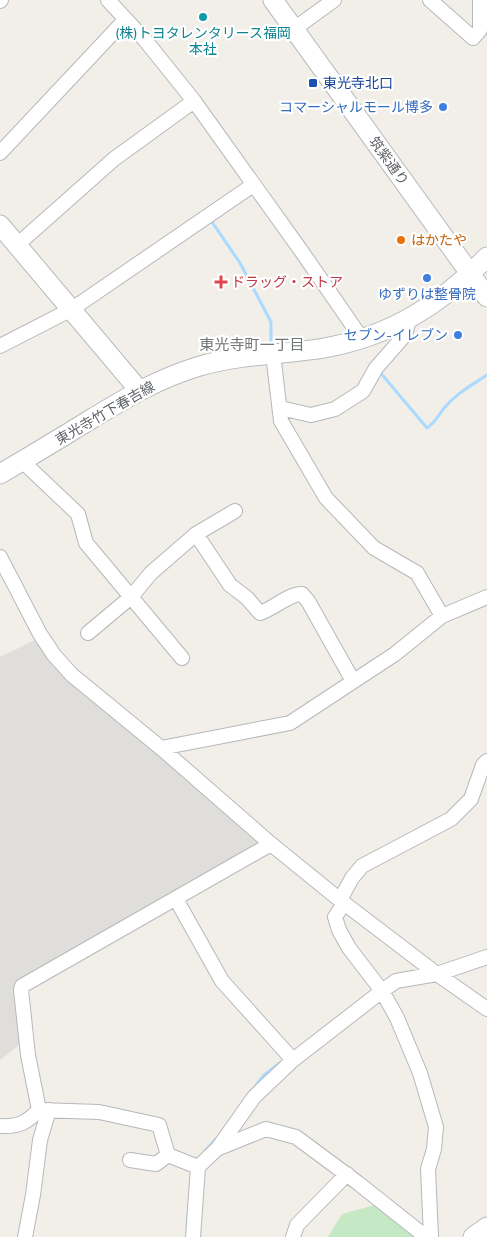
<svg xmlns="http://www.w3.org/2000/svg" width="487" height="1237" font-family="Mulish,'Noto Sans JP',sans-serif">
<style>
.industrial{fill:#e0deda}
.green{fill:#c5e8c5}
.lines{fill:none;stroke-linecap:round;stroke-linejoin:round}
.stream{stroke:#aadaff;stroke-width:3}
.street-casing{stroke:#b5b8bc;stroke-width:16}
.secondary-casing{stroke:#b6babf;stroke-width:21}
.street{stroke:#fff;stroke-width:14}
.secondary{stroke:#fff;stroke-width:19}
.culture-dot{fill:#0f9aa8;stroke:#fff;stroke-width:2}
.transit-dot{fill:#1a4fb4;stroke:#fff;stroke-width:2}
.shop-dot{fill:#3f7fe0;stroke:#fff;stroke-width:2}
.food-dot{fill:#e8710a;stroke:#fff;stroke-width:2}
.health-dot{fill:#e0444e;stroke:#fff;stroke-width:2}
.labels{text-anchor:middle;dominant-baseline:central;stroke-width:4.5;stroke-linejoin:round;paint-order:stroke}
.culture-label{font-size:14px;fill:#0d838f;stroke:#fff}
.transit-label{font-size:14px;fill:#164399;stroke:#fff;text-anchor:start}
.shop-label{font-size:14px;fill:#366cbe;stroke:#fff;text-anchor:end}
.street-label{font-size:14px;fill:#5f6368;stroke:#fff}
.food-label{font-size:14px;fill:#c56008;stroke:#fff;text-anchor:start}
.health-label{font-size:14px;fill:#be3a42;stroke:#fff;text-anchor:start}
.neighbourhood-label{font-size:15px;fill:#70757a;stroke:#fff}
</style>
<rect width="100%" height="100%" fill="#f1efe8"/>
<!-- industrial -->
<path class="industrial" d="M37,639L121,723L263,845L17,982L20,1044L0,1060V657Z"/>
<!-- green -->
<path class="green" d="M375,1205L416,1237H328L342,1214Z"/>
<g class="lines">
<!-- stream -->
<path class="stream" d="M210,219L240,263L271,322V349
M379,371L427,428C435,423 439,414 445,407C457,393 472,385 487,375
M254,1088L264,1075L280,1063
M205,1151L216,1139
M187,1226L189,1205"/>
<defs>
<path id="street" d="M108,0L145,40L194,101L302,252L362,339
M430,0L473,38L480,30V0
M0,1L1,0
M294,29L334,0
M0,153L125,20
M17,245L114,159L194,101
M0,346L72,309L253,185
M273,354L281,421L326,498L374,548L417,573L442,616L487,597
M280,408L311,415L335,409L363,391L376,368L405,335L409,320
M22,461L78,514L86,543L182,658
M196,534L230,585L247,598L260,613C273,609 290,593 302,594L308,601L353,681
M0,557L40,634L54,655L72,675L161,748L271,844L340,900L437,974L487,1009
M88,633L131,597L151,573L196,534L235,511
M161,748L290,723L395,654L442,616
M176,899L222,981L293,1060
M340,900L352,878L362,866L451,819L471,799L483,765L487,761
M344,903L335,917L339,930L349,948L382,991L397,1018L420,1073L436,1127L434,1149L428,1169L431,1237
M39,1110L99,1112L159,1125L168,1155L198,1167
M0,1126C19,1127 26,1123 39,1110L28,1055L21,990L22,986L271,844
M219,1148L266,1129L296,1137L358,1183L426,1237
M130,1160L156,1164L168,1155
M25,1237L33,1195L40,1140L49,1110
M193,1237L198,1167L218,1148L254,1097L293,1060L382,991L396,981L437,974L487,957
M293,1237L297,1225L347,1174"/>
<path id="secondary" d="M273,0L487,297
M0,225L139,390
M0,474C29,457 59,439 88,421C124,399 159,378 200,366C240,354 283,355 324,348C391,336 440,305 487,257
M473,1237L487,1227"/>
</defs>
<!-- street casing -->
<use href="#street" class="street-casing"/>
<!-- secondary casing -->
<use href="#secondary" class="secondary-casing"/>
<!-- street -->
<use href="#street" class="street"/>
<!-- secondary -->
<use href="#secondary" class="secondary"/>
</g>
<!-- markers -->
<circle class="culture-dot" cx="203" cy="17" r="5"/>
<rect class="transit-dot" x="308" y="78" width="10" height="10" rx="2.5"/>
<g class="shop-dot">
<circle cx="443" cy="107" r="5"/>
<circle cx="427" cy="278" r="5"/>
<circle cx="458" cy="335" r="5"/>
</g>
<circle class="food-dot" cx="401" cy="240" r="5"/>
<path class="health-dot" d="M218.5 274.5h5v5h5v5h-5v5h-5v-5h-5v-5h5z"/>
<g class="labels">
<!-- culture labels -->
<g class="culture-label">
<text x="203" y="33">(株)トヨタレンタリース福岡<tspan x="203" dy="16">本社</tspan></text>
</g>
<!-- transit labels -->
<g class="transit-label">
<text x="323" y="83">東光寺北口</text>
</g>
<!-- shop labels -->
<g class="shop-label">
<text x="433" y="107">コマーシャルモール博多</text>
<text x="427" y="294" text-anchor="middle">ゆずりは整骨院</text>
<text x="448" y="335">セブン-イレブン</text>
</g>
<!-- street labels -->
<g class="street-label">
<text transform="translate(389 161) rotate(54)">筑紫通り</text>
<text transform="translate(105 413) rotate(-30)">東光寺竹下春吉線</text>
</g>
<!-- food labels -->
<g class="food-label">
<text x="411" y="240">はかたや</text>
</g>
<!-- health labels -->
<g class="health-label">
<text x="231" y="282">ドラッグ・ストア</text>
</g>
<!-- neighbourhood labels -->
<g class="neighbourhood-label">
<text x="252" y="344">東光寺町一丁目</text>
</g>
</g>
</svg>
